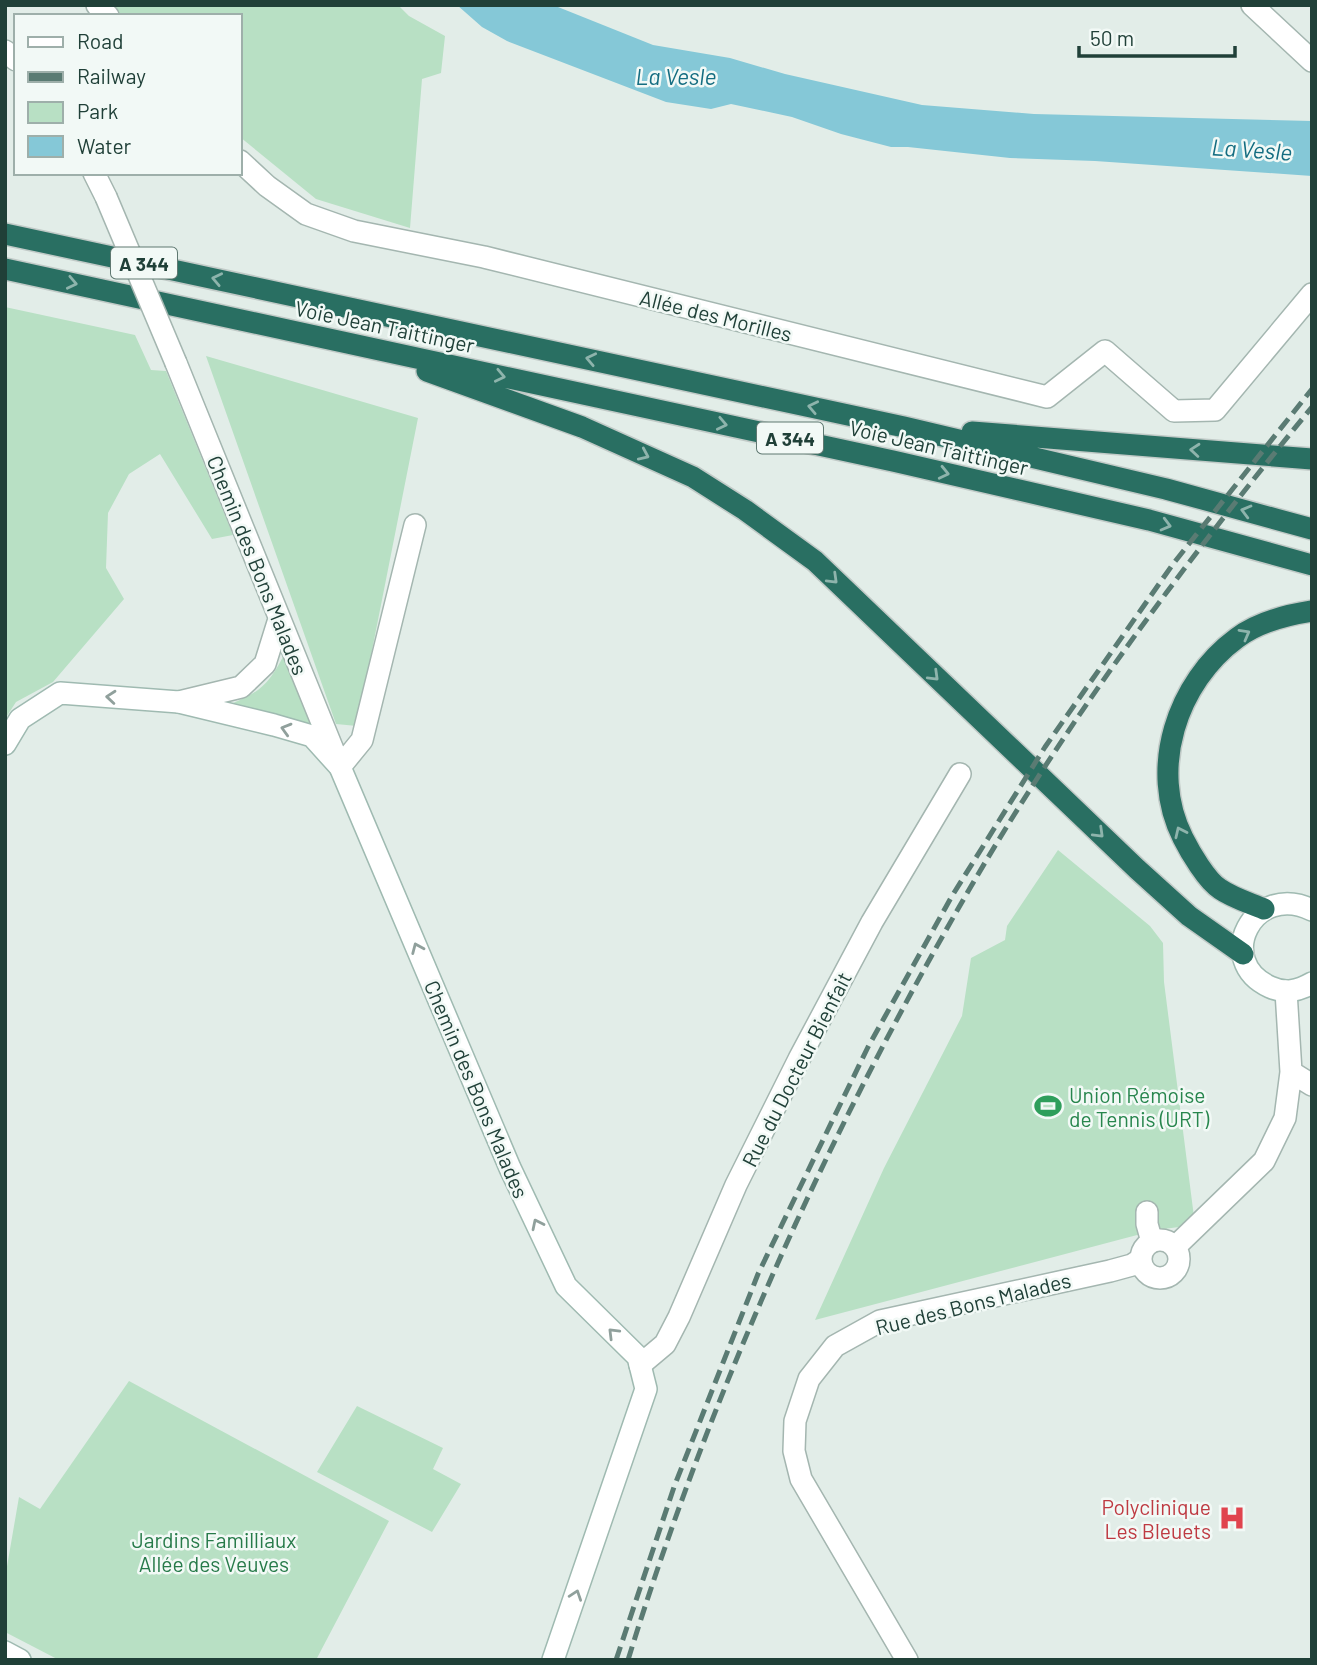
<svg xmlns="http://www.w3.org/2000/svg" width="1317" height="1665" font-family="Barlow,sans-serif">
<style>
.green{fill:#b8e0c4}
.water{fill:#85c8d7}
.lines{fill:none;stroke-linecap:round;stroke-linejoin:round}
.street-casing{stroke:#a4b6b0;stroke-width:24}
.secondary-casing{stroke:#9fbab1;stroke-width:24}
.highway-casing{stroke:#c1cac7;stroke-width:24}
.street{stroke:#fff;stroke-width:21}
.secondary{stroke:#fff;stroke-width:21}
.highway{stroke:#296f62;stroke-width:21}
.rail{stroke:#5a7b73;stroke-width:5;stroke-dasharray:14 7;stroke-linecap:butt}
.street-bridge-casing{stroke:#a4b6b0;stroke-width:24;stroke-linecap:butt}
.street-bridge{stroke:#fff;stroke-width:21}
.oneway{stroke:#8eb4ac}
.oneway2{stroke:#90a09c}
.labels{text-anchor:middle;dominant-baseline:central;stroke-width:5;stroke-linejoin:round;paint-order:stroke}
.shield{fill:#f2f9f6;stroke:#5f7871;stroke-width:2}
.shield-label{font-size:19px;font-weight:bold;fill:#204038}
.street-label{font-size:21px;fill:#204038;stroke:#f2f9f6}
.leisure-label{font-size:21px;fill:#27864d;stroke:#f2f9f6;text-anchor:start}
.health-label{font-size:21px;fill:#be3a42;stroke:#f2f9f6;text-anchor:end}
.park-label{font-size:21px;fill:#267a49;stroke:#f2f9f6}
.water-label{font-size:23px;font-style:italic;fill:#146d81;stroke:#f2f9f6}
</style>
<rect width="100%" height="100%" fill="#e2ede8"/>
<!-- green -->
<path class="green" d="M106,5H398L409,16L445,36L441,73L422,79L410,228L316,199L240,137V16H116Z
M5,307L135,335L151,370L166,371L233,535L212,539L160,454L129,474L108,513L106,568L124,599L53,682L16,702L5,719Z
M206,356L418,418L357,726L336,724Z
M284,655L314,728L226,706C260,692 267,687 284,655Z
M1058,850L1150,926L1163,943L1164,982L1194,1217L1179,1227L1156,1230L815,1320L884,1168L962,1016L971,958L1005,940L1007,926Z
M129,1381L389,1521L316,1660H59L5,1632V1578L19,1497L40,1509Z
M357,1406L443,1448L433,1469L461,1484L432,1532L317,1472Z"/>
<!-- water -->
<path class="water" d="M457,5H553L653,45L730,58L785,74L922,105L1034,114L1312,121V176L1095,161L1010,158L908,147H891L841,134L792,117L731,104L711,109L666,102L507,41L482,27Z"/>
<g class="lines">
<defs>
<path id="street" d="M97,5L108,16
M1252,5L1312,61
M5,51L16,60
M240,161L267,186L306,214L354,231L484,257L1047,397L1105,351L1174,411L1215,410L1312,294
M94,173L106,197
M176,363L340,767L362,740L415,525
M179,702L241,687L265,664L279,619
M1286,991L1291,1072
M1147,1212V1224L1152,1242
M1141 1259a19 19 0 1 1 38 0a19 19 0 1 1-38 0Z
M1175,1247L1264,1161L1285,1118L1291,1072L1312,1085
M640,1365L665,1344L679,1317L736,1185L799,1059L872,922L960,774
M907,1660L801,1479L794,1451L795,1421L809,1379L835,1346L880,1321L1110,1271L1132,1265L1141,1259"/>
<path id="secondary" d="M5,744L20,719L60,693L179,702L274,725L312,736L340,767L510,1168L566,1286L638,1357L646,1389L553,1660
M1312,910C1253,881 1213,961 1270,987C1285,994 1298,991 1312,983
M5,1652L20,1660"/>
<path id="highway" d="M5,234L904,427L1166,489L1312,529
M5,269L893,461L1149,520L1312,565
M427,371L582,427L693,477L745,510L815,561L1137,869L1189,916L1243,954
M972,432L1312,459
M1264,909C1250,903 1233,898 1220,889C1207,881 1190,852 1183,838C1148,769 1177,682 1237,638C1258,622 1286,615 1312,611"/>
</defs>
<!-- street casing -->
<use href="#street" class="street-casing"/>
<!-- secondary casing -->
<use href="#secondary" class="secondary-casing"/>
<!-- highway casing -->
<use href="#highway" class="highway-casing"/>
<!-- street -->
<use href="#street" class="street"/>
<!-- secondary -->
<use href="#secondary" class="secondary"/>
<!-- highway -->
<use href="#highway" class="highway"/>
<!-- rail -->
<path class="rail" d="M616,1660L674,1487L758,1274L868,1047L952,896L1045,747L1173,564L1312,389
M628,1660C710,1395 824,1142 962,902C1062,727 1184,563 1312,407"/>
<defs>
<path id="street-bridge" d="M106,197L176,363"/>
</defs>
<!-- street-bridge casing -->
<use href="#street-bridge" class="street-bridge-casing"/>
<!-- street-bridge -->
<use href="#street-bridge" class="street-bridge"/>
</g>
<!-- one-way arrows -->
<defs><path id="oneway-chevron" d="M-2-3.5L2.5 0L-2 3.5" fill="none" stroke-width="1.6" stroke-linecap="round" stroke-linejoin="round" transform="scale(1.75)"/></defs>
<g class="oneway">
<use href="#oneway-chevron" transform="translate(217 279) rotate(-168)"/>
<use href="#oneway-chevron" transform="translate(72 283) rotate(12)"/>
<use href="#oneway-chevron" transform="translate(591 359) rotate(-168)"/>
<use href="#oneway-chevron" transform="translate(500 376) rotate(12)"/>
<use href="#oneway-chevron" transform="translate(813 407) rotate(-168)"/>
<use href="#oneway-chevron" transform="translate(722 424) rotate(12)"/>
<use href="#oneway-chevron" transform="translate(1195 450) rotate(-175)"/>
<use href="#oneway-chevron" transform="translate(644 455) rotate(24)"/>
<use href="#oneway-chevron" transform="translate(944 473) rotate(13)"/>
<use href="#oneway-chevron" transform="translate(1246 511) rotate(-165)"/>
<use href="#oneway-chevron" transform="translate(1166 525) rotate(15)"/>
<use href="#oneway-chevron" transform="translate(833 579) rotate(44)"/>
<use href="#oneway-chevron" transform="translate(1245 634) rotate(-29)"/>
<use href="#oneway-chevron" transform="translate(934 676) rotate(44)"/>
<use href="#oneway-chevron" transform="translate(1180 832) rotate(-115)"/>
<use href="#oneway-chevron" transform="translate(1099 833) rotate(44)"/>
</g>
<g class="oneway2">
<use href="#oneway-chevron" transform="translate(111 697) rotate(-175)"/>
<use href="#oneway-chevron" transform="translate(286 729) rotate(-164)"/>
<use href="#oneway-chevron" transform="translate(417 948) rotate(-113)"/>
<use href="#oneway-chevron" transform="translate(537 1224) rotate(-116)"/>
<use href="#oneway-chevron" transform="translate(613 1333) rotate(-135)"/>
<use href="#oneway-chevron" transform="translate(576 1595) rotate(-71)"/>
</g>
<!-- icons -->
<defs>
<symbol id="stadium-bare" viewBox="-9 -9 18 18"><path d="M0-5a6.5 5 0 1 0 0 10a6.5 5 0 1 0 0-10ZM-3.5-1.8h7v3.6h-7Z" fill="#2e9e5b" stroke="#f2f9f6" stroke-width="2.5" paint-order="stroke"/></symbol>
<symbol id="hospital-bare" viewBox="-9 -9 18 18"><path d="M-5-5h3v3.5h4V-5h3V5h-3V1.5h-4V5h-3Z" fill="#e0444e" stroke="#f2f9f6" stroke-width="2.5" paint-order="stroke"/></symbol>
</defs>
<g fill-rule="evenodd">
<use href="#stadium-bare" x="1029" y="1087" width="38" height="38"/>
<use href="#hospital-bare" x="1213" y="1499" width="38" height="38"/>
</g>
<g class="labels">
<!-- shield labels -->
<g class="shield">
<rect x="111" y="247.5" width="66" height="31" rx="5"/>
<rect x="757" y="422.5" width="66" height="31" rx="5"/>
</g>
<g class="shield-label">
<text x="144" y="263">A 344</text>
<text x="790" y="438">A 344</text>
</g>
<!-- street labels -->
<g class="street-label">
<text transform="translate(716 315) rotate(14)">Allée des Morilles</text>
<text transform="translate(385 326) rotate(12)">Voie Jean Taittinger</text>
<text transform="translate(939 447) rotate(13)">Voie Jean Taittinger</text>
<text transform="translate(258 565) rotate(68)">Chemin des Bons Malades</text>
<text transform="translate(796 1069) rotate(-63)">Rue du Docteur Bienfait</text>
<text transform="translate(477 1089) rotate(67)">Chemin des Bons Malades</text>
<text transform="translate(973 1303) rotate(-14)">Rue des Bons Malades</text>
</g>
<!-- leisure labels -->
<g class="leisure-label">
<text x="1069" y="1094">Union Rémoise<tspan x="1069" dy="24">de Tennis (URT)</tspan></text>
</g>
<!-- health labels -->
<g class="health-label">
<text x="1211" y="1506">Polyclinique<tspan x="1211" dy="24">Les Bleuets</tspan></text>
</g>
<!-- park labels -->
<g class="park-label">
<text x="214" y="1539">Jardins Familliaux<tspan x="214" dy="24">Allée des Veuves</tspan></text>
</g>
<!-- water labels -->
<g class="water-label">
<text x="676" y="76">La Vesle</text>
<text transform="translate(1252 149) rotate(4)">La Vesle</text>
</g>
</g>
<!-- border -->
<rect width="1317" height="1665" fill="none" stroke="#204038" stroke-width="14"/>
<!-- legend -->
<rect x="14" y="14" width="228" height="161" fill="#f2f9f6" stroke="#9eafaa" stroke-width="2"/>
<rect x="28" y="37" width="35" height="10" fill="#ffffff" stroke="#9eafaa" stroke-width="2"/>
<text x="77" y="49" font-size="21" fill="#204038">Road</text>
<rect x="28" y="72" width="35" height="10" fill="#5a7b73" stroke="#9eafaa" stroke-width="2"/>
<text x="77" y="84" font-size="21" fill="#204038">Railway</text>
<rect x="28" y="102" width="35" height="21" fill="#b8e0c4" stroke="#9eafaa" stroke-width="2"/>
<text x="77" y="119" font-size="21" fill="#204038">Park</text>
<rect x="28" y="136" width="35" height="21" fill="#85c8d7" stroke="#9eafaa" stroke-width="2"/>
<text x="77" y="154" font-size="21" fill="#204038">Water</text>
<!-- scale -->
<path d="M1079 46v10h156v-10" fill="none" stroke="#204038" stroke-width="3.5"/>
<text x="1090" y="46" font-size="21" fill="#204038" stroke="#f2f9f6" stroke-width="5" paint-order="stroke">50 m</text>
</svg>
